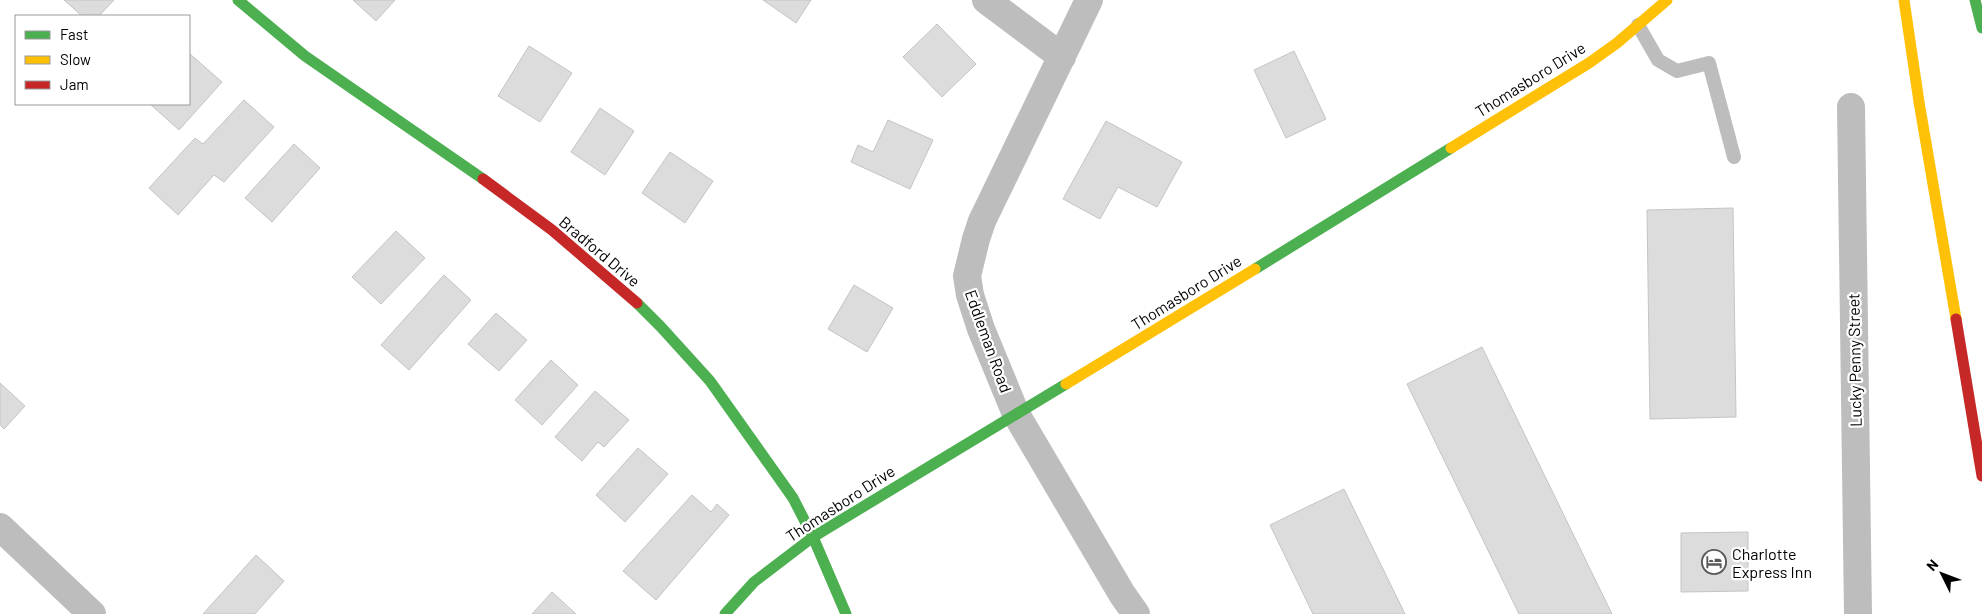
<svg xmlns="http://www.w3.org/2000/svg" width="1982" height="614" font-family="Barlow,sans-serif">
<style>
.building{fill:#dcdcdc;stroke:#c4c4c4}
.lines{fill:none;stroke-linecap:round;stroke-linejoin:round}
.lane{stroke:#bdbdbd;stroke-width:14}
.street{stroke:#bdbdbd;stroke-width:28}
.fast{stroke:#4caf50;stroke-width:11}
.slow{stroke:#ffc107;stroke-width:11}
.jam{stroke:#c62828;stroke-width:11}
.labels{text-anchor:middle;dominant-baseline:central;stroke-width:4.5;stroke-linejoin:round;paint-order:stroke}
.street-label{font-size:16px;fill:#000;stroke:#fff}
.poi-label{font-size:16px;fill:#000;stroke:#fff;text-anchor:start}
</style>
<rect width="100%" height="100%" fill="#fff"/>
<!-- building -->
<path class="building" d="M64,0H114L99,16H82Z
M353,0H395L376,21Z
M763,0H811L796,23Z
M937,24L976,64L942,97L903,57Z
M529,46L572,73L540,122L498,96Z
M1294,51L1326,119L1286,138L1254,70Z
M190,54L222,82L179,130L150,104H189V56Z
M244,100L274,127L224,182L214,175L178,215L149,188L195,138L203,144Z
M600,108L634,131L605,175L571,152Z
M888,120L933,140L910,189L851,162L858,145L873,152Z
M1106,121L1182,162L1157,207L1118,187L1100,219L1063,199Z
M294,144L320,168L272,222L245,198Z
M670,152L713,181L685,223L642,193Z
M1733,208L1736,417L1650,419L1647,210Z
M396,231L425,258L381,304L352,277Z
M444,275L471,300L409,370L381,345Z
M854,285L893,308L867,352L828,329Z
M496,313L527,340L499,371L468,344Z
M1482,347L1612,614H1519L1407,384Z
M551,360L578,385L542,425L515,400Z
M0,383L25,406L4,429L0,425Z
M595,391L629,420L604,447L598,442L582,461L555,437Z
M638,448L668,474L625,522L596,495Z
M1344,489L1405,614H1313L1270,525Z
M692,495L711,512L717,504L729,515L656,600L623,571Z
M1748,532V591L1681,592V533Z
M256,555L284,581L255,614H203Z
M552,592L576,614H532Z"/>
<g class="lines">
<!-- lane -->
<path class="lane" d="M1638,25L1658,60L1677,71L1709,63L1734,157"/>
<!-- street -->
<path class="street" d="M986,0L1062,57
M1089,0L982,221L976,239L967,276L970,295L981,329L1016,414L1122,594L1136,614
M1851,107L1858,614
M0,527L92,614"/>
<!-- fast -->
<path class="fast" d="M238,0L305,56L483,179
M1975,0L1982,28
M1255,269L1451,148
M637,303L661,327L710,381L793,498L813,537L846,614
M725,614L754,582L813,537L1066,384"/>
<!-- slow -->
<path class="slow" d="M1904,0L1919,102L1956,319
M1451,148L1589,63L1617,43L1667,0
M1066,384L1255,269"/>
<!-- jam -->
<path class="jam" d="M483,179L552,230L637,303
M1956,319L1982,476"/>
</g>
<!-- icons -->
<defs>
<symbol id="hotel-ring" viewBox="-11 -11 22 22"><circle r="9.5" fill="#fff" stroke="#595959" stroke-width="1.5"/><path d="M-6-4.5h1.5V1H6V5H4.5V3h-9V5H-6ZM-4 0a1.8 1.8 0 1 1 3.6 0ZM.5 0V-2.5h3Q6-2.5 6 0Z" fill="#595959"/></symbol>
</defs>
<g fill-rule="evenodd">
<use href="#hotel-ring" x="1700" y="548" width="28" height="28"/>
</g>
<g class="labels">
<!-- street labels -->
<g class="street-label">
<text transform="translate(1530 79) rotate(-32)">Thomasboro Drive</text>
<text transform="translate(600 251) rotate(40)">Bradford Drive</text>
<text transform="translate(1186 292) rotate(-32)">Thomasboro Drive</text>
<text transform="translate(989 341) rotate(70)">Eddleman Road</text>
<text transform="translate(1854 360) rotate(-91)">Lucky Penny Street</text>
<text transform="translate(840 503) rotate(-33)">Thomasboro Drive</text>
</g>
<!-- poi labels -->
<g class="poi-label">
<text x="1732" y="553">Charlotte<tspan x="1732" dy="18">Express Inn</tspan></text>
</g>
</g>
<!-- legend -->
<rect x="15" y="15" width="175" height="90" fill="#ffffff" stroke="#999999"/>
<rect x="25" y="31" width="25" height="8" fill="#4caf50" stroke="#999999"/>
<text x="60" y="40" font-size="15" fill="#000000">Fast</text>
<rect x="25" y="56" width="25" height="8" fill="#ffc107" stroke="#999999"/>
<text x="60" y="65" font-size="15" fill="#000000">Slow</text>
<rect x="25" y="81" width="25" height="8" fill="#c62828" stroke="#999999"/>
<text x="60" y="90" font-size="15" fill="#000000">Jam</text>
<!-- north arrow -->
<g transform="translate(1942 574) rotate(312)" stroke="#ffffff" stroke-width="4" paint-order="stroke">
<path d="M0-4L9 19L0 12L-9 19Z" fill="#000000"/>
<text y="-8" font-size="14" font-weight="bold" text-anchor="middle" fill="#000000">N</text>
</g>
</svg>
